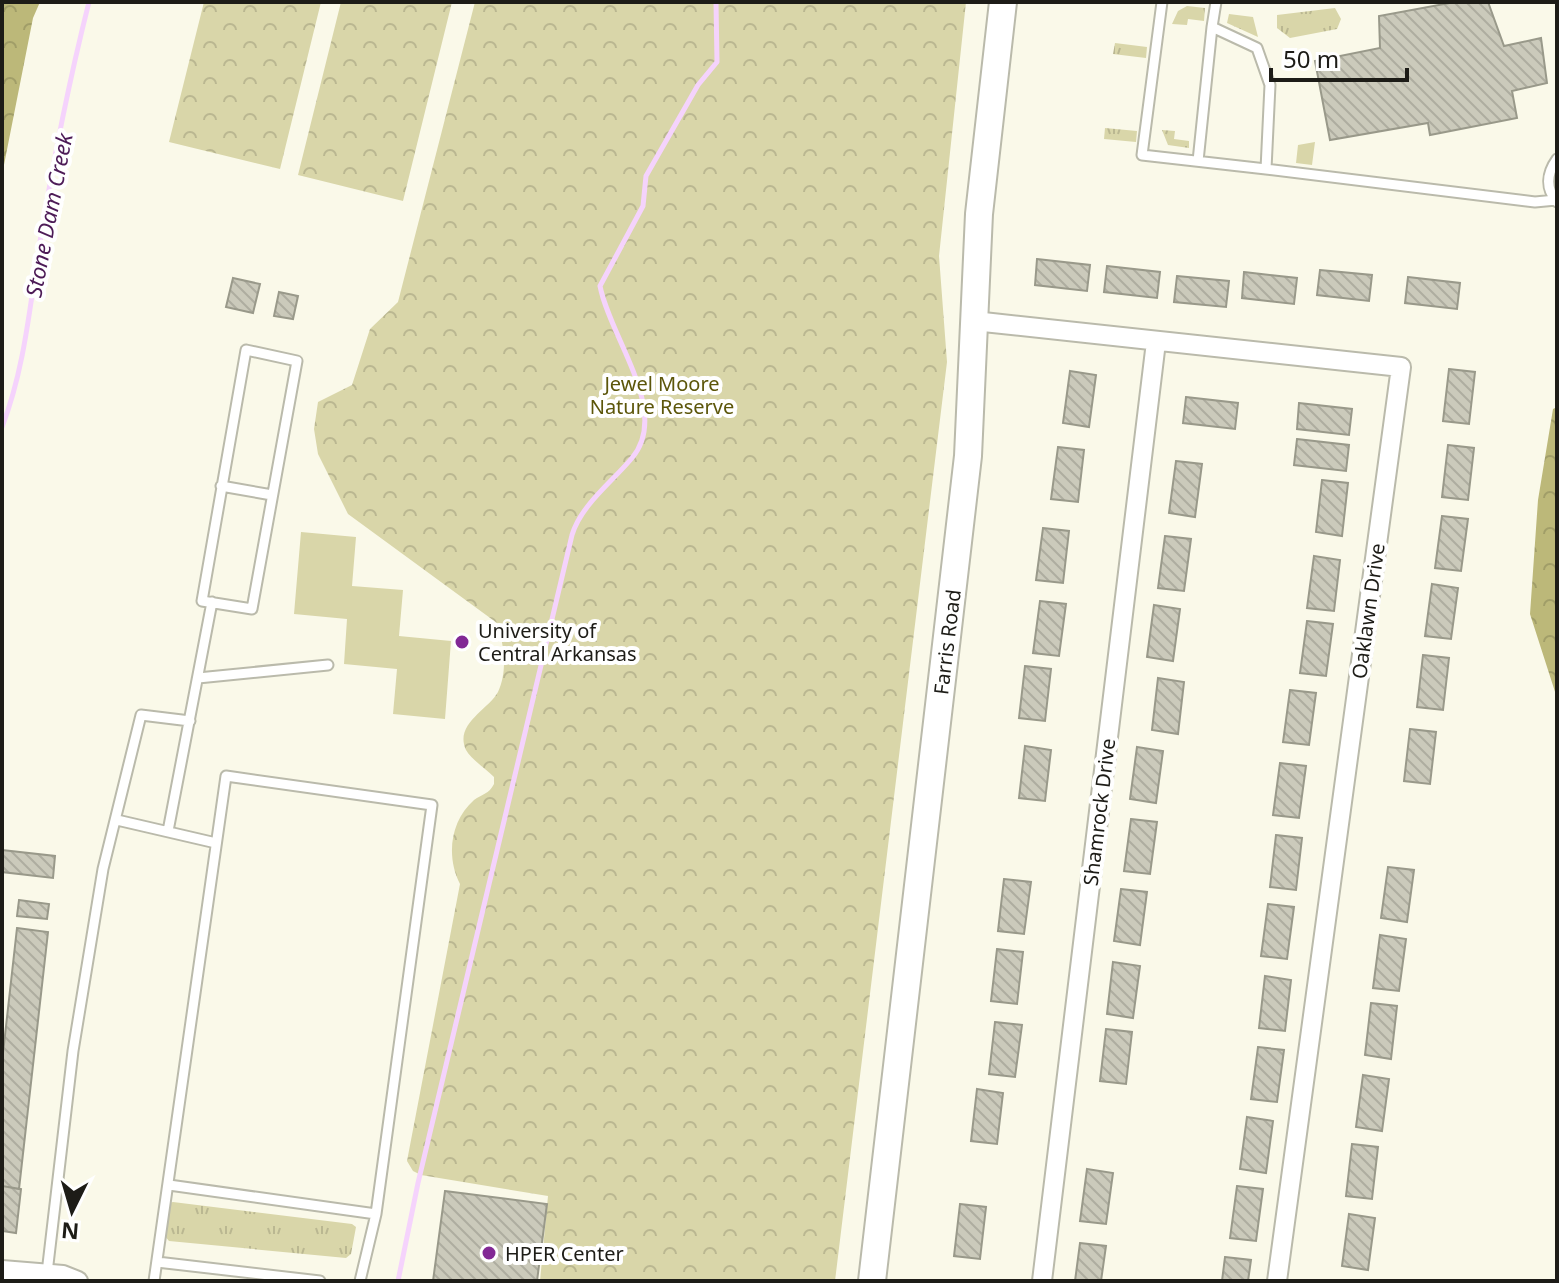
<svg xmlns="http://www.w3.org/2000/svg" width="1559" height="1283" font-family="'Noto Sans',sans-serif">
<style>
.grass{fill:url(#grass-tufts)}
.forest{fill:url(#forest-crowns)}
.park{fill:url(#park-crowns)}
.pitch{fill:#d9d6a9}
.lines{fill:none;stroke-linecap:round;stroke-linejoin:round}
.stream{stroke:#f5d3fc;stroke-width:5}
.building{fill:url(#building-back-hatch);stroke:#99998a;stroke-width:2}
.lane-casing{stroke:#babaab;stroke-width:13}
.street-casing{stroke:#babaab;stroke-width:22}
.secondary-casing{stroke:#babaab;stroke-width:30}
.lane{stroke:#fff;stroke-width:9}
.street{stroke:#fff;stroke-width:18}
.secondary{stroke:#fff;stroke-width:26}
.poi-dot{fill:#822895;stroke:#fff;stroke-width:3}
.labels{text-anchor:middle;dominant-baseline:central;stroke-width:8;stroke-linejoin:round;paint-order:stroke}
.park-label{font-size:20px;fill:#5c560a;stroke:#fff}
.street-label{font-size:20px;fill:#1d1c17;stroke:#fff}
.poi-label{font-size:20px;fill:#1d1c17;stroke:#fff;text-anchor:start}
.water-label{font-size:22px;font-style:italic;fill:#4d1b57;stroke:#fff}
</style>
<defs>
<pattern id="grass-tufts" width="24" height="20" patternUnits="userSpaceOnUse" patternTransform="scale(2)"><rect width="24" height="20" fill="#d9d6a9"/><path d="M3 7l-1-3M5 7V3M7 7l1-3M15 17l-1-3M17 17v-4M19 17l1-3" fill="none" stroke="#bab791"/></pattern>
<pattern id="forest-crowns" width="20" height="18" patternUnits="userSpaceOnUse" patternTransform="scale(2)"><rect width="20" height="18" fill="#bcb879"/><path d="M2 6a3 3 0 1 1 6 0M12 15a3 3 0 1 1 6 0" fill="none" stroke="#a19e68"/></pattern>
<pattern id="park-crowns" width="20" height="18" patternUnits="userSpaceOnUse" patternTransform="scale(2)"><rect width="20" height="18" fill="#d9d6a9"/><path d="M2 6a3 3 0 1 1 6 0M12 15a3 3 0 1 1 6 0" fill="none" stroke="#bab791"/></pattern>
<pattern id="building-back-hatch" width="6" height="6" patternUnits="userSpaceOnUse" patternTransform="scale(2)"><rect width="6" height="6" fill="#cbcabb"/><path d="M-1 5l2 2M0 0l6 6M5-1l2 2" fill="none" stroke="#aeada0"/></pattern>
</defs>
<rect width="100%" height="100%" fill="#faf9e9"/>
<!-- grass -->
<path class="grass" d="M1187,6L1205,8L1204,21L1188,19L1187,25L1172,24L1178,11Z
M1335,8L1341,19L1337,29L1290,38L1277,28V15Z
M1229,14L1253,17L1258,37L1227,23Z
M1115,43L1147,47L1146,58L1113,54Z
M1105,128L1137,131L1136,142L1104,139Z
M1162,130L1175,131L1174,139L1189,141V148L1168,145Z
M1315,142L1312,165L1296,163L1298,145Z
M173,1202L352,1224L356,1227L351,1254L346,1258L169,1241L164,1235L169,1203Z"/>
<!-- forest -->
<path class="forest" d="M2,2H40L33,18L2,175Z
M1557,407V698L1530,614L1538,500L1553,409Z"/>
<!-- park -->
<path class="park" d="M204,2H321L280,169L169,142Z
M341,2H452L403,201L298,175Z
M475,2H966L939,256L947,362L835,1281H540L548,1196L421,1175L413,1171L407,1161L460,884C446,857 450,821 474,800C482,794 489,794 494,784V777C486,769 471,759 466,750C454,724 488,710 498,692C508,671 504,644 497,623L348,514L318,454L314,429L318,402L352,385L370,329L398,302Z"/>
<!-- pitch -->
<path class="pitch" d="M301,532L356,537L352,586L403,590L399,636L451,641L445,719L393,714L397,669L344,664L347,619L294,614Z"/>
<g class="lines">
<!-- stream -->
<path class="stream" d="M2,427C25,368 30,303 40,242C53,162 69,81 89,2
M398,1281L418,1183L572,535C581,505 612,482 632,458C671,412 610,338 600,286L643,206L646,176L698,85L717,62L716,2"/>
</g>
<!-- building -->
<path class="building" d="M1455,2H1488L1504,46L1541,38L1547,83L1512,91L1517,118L1430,135L1428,123L1330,140L1315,61L1380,48L1379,16Z
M1037,259L1090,265L1087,291L1035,285Z
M1107,266L1160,272L1157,298L1104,292Z
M1320,270L1372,275L1369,301L1317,295Z
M1244,272L1297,278L1294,304L1242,298Z
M1177,276L1229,281L1226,307L1174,302Z
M1408,277L1460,283L1457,309L1405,303Z
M233,278L260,284L253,313L226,307Z
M279,292L298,296L293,319L274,316Z
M1449,369L1475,372L1469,424L1443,421Z
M1070,371L1096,375L1089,427L1063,423Z
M1186,397L1238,403L1235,429L1183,423Z
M1299,403L1352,409L1349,435L1297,429Z
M1297,439L1349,445L1346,471L1294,465Z
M1448,445L1474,448L1468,500L1442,497Z
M1058,447L1084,450L1078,502L1051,499Z
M1176,461L1202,464L1195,517L1169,513Z
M1322,480L1348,483L1342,536L1316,532Z
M1442,516L1468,519L1461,571L1435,568Z
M1043,528L1069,531L1063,583L1036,580Z
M1165,536L1191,539L1184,591L1158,588Z
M1314,556L1340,560L1334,611L1307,608Z
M1432,584L1458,588L1451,639L1425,636Z
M1040,601L1066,604L1059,656L1033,653Z
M1154,605L1180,609L1173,661L1147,657Z
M1307,621L1333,624L1326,676L1300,673Z
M1423,655L1449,658L1443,710L1417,707Z
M1025,666L1051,669L1045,721L1019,718Z
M1158,678L1184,682L1178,734L1152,730Z
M1290,690L1316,693L1309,745L1283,742Z
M1410,729L1436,732L1430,784L1404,781Z
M1025,746L1051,750L1045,801L1019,798Z
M1137,747L1163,751L1156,803L1130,799Z
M1280,763L1306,766L1299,818L1273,815Z
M1131,819L1157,822L1150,874L1124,871Z
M1276,835L1302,838L1296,890L1270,887Z
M2,850L55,856L53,878L2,872Z
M1388,867L1414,870L1407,922L1381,918Z
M1004,879L1031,882L1024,934L998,931Z
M1121,889L1147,892L1140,945L1114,941Z
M19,900L49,904L47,919L17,916Z
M1268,904L1294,907L1287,959L1261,956Z
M17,928L48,932L19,1189L2,1186V1062Z
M1380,935L1406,939L1399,991L1373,988Z
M997,949L1023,952L1017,1004L991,1001Z
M1113,962L1140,966L1133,1018L1107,1014Z
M1265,976L1291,980L1285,1031L1259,1028Z
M1371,1003L1397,1006L1391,1059L1365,1055Z
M995,1022L1022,1025L1015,1077L989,1074Z
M1106,1029L1132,1032L1126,1084L1100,1081Z
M1258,1047L1284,1050L1277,1102L1251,1099Z
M1363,1075L1389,1079L1382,1131L1356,1127Z
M977,1089L1003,1093L997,1144L971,1141Z
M1247,1117L1273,1121L1266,1173L1240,1169Z
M1352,1144L1378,1147L1372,1199L1346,1196Z
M1087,1169L1113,1173L1106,1224L1080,1221Z
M2,1186L21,1189L16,1233L2,1231Z
M1237,1186L1263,1189L1256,1241L1230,1238Z
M445,1191L547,1204L537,1281H433Z
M960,1204L986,1207L980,1259L954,1256Z
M1349,1214L1375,1218L1368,1270L1342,1266Z
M1080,1243L1106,1246L1101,1281H1075Z
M1225,1257L1251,1260L1248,1281H1222Z"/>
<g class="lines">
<defs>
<path id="lane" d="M1162,2L1142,155L1266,169L1270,85L1257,48L1212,27L1216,2
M1557,159C1547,173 1545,188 1557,202
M1198,161L1212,27
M1266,169L1535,202L1556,200
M246,350L297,361L252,609L202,601Z
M221,486L272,495
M198,678L328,665
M117,820L216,843
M168,831L212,602
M169,1185L376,1214
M157,1262L320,1281
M47,1273L73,1051L103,869L141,715L190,721
M154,1281L226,776L432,805L376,1214L360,1281"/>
<path id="street" d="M974,321L1401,367L1277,1281
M2,1270L63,1275L78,1281
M1042,1281L1156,342"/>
<path id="secondary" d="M872,1281L968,456L979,214L1003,2"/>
</defs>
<!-- lane casing -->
<use href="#lane" class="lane-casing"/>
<!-- street casing -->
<use href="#street" class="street-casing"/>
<!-- secondary casing -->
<use href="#secondary" class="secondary-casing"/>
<!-- lane -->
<use href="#lane" class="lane"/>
<!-- street -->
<use href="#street" class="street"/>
<!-- secondary -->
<use href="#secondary" class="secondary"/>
</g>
<!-- markers -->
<g class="poi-dot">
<circle cx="462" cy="642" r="8"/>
<circle cx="489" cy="1253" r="8"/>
</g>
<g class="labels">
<!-- park labels -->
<g class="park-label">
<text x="662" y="383">Jewel Moore<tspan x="662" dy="23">Nature Reserve</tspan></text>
</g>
<!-- street labels -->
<g class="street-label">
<text transform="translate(1368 611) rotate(-82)">Oaklawn Drive</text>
<text transform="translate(947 642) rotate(-83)">Farris Road</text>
<text transform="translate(1099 812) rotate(-83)">Shamrock Drive</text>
</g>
<!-- poi labels -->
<g class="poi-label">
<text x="478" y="630">University of<tspan x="478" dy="23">Central Arkansas</tspan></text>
<text x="505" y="1253">HPER Center</text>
</g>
<!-- water labels -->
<g class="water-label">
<text transform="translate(48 215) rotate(-79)">Stone Dam Creek</text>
</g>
</g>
<!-- border -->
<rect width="1559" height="1283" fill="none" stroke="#1d1c17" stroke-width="8"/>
<!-- north arrow -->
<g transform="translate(72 1211) rotate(185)" stroke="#ffffff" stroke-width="6" paint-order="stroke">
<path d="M0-6L14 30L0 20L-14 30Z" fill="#1d1c17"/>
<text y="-12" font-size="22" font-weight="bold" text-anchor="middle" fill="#1d1c17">N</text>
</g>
<!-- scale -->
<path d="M1271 68v12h136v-12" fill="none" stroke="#1d1c17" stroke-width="4"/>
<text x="1283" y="68" font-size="24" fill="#1d1c17" stroke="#ffffff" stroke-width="6" paint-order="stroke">50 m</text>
</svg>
